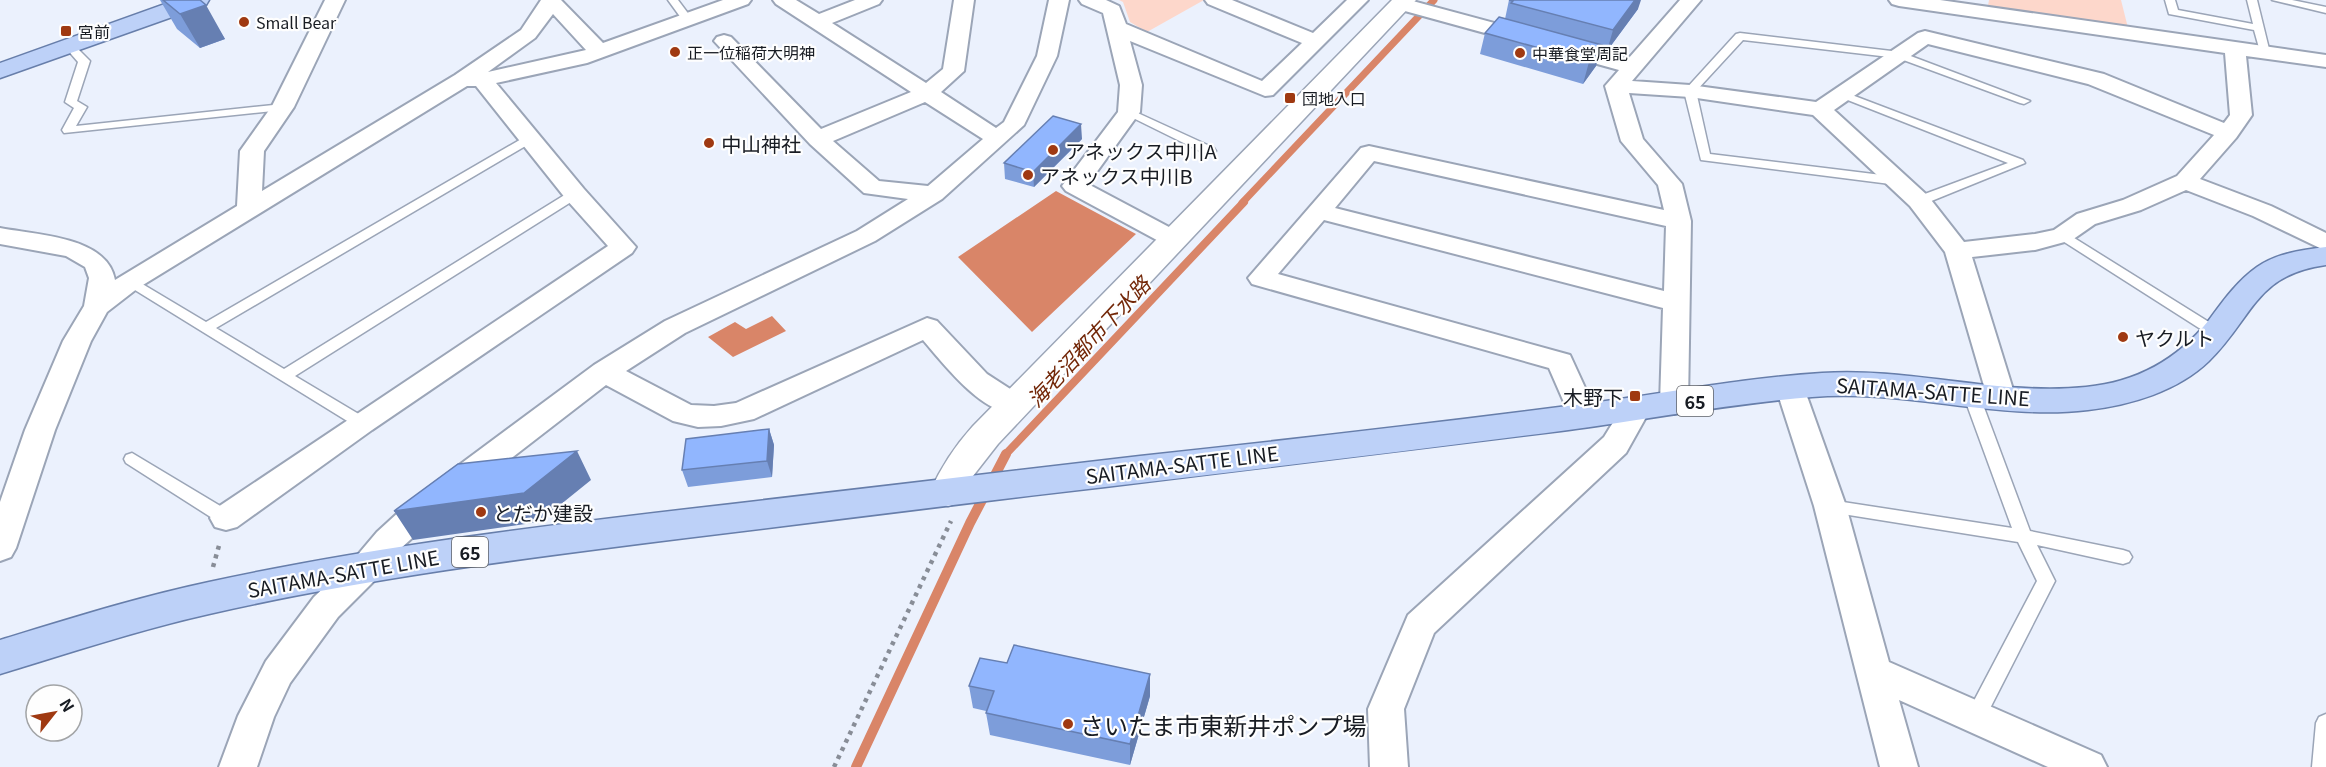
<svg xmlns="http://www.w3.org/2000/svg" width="2326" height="767" font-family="Georgia,'Noto Sans JP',serif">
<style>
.green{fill:#fdd7cb}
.water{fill:#d98568}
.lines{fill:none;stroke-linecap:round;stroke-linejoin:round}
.stream-far2{stroke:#d98568;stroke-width:7}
.stream-far1{stroke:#d98568;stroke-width:8}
.stream{stroke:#d98568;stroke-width:10}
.service-casing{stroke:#9ba5b7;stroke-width:3}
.minor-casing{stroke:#9ba5b7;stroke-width:4}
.tertiary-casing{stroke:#9ba5b7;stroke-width:3}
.primary-casing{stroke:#677eaa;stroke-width:3}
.path{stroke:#888d97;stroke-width:4.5;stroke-dasharray:4 5;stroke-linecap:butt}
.service{fill:#fff;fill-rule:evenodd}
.minor{fill:#fff;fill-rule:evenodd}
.tertiary{fill:#fff;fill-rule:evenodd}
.primary{fill:#bdd1f8;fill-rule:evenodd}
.wall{fill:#7d9dda}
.shaded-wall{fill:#667fb2}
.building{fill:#91b6fe;stroke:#667fb2;stroke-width:1.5}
.poi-dot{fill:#9f3911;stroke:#fefefe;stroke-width:2}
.labels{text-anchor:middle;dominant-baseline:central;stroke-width:4.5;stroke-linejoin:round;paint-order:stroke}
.far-poi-label{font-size:16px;fill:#181c23;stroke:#fefefe;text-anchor:start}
.shield{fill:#fefefe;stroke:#5d6065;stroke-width:1.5}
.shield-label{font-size:18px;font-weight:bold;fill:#181c23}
.poi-label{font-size:20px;fill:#181c23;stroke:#fefefe;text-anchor:start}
.street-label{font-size:20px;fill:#181c23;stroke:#fefefe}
.water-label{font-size:21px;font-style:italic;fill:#722607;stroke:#fefefe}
.near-poi-label{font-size:24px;fill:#181c23;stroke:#fefefe;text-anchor:start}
</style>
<rect width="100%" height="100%" fill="#ebf1fd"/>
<!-- green -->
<path class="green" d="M1119,0H1204L1147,32L1130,22L1123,2Z
M1989,0H2121L2128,28L1988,6Z"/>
<!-- water -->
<path class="water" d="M1056,191L1136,234L1032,332L958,257Z
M772,316L786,331L733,357L708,337L735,322L746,329Z"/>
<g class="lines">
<!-- stream-far2 -->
<path class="stream-far2" d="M1242,203L1434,0"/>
<!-- stream-far1 -->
<path class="stream-far1" d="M1005,455L1244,202"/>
<!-- stream -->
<path class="stream" d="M856,767L970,523L1006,454"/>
<defs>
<path id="service" d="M668,0H678L693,20L692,22H684Z
M2165,0H2175L2178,10L2253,24L2247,0H2257L2270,53L2265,56L2261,55L2254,30L2169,14Z
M2272,0H2292L2326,7V13Z
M1740,33L1900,52L2030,101L2024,104L2020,103L1898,58L1743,40L1696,91L1710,154L1898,177L1904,181L1898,185L1701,160L1684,91L1736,34Z
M70,44L74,45L90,61L77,101L87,107L76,126L283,104L289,107L283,110L64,133L62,130L74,108L65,102L78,62L65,47Z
M1844,92L2023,160L2025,163L1924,204H1914L1913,201L1914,198L2008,163L1840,97V93Z
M1129,109L1214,148L1216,151L1210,155L1206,154L1125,114L1123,112Z
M530,134L534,135V141L216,328L284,369L571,191H579L581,194L579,197L295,376L367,419L370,423L367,427H357L122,282L124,279H134L206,322Z
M2063,231L2220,329L2222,332L2220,335H2210L2058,238L2056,235L2058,232Z
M1971,389L1979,394L2030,531L2123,550L2129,552L2132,557L2129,562L2123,564L2037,545L2055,581L1983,722L1976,724L1969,722L1966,716L2037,581L2018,542L1830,512L1824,510L1822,506L1824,502L1830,500L2012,528L1963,394Z
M132,453L232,513L234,518L232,523L226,524L220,523L126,463L124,459L126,455Z
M2326,714V767H2312L2316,723L2319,717Z"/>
<path id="minor" d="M325,0H345L294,107L264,151L262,191L455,75L521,30L541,0H561L603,43L723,0H751L748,4L587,63L496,83L584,189L636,247L632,253L372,430L237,527L226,530L215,527L210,518L215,509L608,246L566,199L476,86H467L138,288L107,312L91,341L55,430L16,548L11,557L0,561V502L25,430L63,341L84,306L89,278L85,267L66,256L0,244V228C36,235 107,236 115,280L237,206L240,151L272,106ZM553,14L586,50L488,72L535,38Z
M773,0H796L819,14L855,0H882L879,4L832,23L926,83L943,69L954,0H974L964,71L941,92L996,128L1004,122L1037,56L1049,0H1069L1057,56L1024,125L942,199L875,241L685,333L626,371L691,405L714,406L736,403L927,318L937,321L987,374L1024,398L1029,405L1024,412C988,423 944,364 923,340L754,419L721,426L698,427L673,421L606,385L434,518L399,550L379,576L338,617L290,683L274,717L257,767H219L238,716L266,661L314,597L355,558L377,532L412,500L594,365L665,321L857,231L908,199L864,193L810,144L714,41L717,37L724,35L731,37L821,129L911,92L776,4ZM925,102L983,139L928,186L879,181L833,141Z
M1079,0H1106L1119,6L1126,24L1262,81L1302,43L1208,4L1205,0H1232L1313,33L1347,0H1368L1273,95L1265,96L1130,41L1142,85L1140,112L1088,184L1184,235L1188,240L1184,245L1175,248L1166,245L1066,191L1062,186L1118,112L1120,85L1103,13L1082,4Z
M1394,0H1409L1628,59L1680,0H1701L1632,81L1690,85L1816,102L1918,33L1925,31L2104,74L2224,123L2230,115L2225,53L1899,6L1892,4L1889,0H1940L2326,55V67L2246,56L2252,115L2236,138L2200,179L2271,206L2326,233V251L2253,216L2186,190L2141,210L2095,224L2072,240L2035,250L1972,257L2015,396L2011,403L2001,406L1991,403L1987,396L1945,252L1910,206L1813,115L1690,97L1629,93L1643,139L1682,184L1691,221L1688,404L1684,411L1674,414L1664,411L1660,404L1663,308L1324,220L1278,274L1570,355L1598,416L1593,423L1583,426L1573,423L1549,368L1252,284L1248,278L1361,148L1369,146L1664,210L1658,185L1621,141L1605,86L1619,70L1394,8L1391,4ZM1928,44L2088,84L2214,135L2177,176L2123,200L2077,214L2054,230L2035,234L1964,242L1928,196L1834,110ZM1374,161L1666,226L1664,291L1335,208Z
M1790,378L1800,381L1804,388L1846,506L1889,662L2101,755L2107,767H2048L1899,700L1918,767H1880L1814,506L1776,388L1780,381Z
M1635,400L1645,403L1650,410L1626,453L1434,633L1404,709L1408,767H1370L1368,709L1408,615L1604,437L1625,403Z"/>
<path id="tertiary" d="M1392,0H1416L998,444L973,476L961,502L948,506L935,502L930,492C941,467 955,446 973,426Z"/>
<path id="primary" d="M176,0H209L206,5L0,78V63Z
M2326,247V265C2254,275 2254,317 2209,361C2178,391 2131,405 2088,410C1997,421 1905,389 1812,397C1728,404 1644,420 1561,431C1409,451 1257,469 1105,487C965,503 825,521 686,538C526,558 366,578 209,614C138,630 69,653 0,674V640C69,619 138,597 209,582C370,547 534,527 697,508C845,491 992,473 1140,456C1288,440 1435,423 1583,404C1662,394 1742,378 1822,373C1910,367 1998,396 2086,387C2137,382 2177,360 2209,320C2223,301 2237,281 2257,267C2277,253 2302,250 2326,247Z"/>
</defs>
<!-- service casing -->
<use href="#service" class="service-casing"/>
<!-- minor casing -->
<use href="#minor" class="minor-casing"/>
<!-- tertiary casing -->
<use href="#tertiary" class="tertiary-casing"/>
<!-- primary casing -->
<use href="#primary" class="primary-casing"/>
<!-- path -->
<path class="path" d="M213,567L220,542
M834,767L951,521"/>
<!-- service -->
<use href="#service" class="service"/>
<!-- minor -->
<use href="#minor" class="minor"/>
<!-- tertiary -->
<use href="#tertiary" class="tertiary"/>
<!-- primary -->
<use href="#primary" class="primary"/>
</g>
<!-- wall -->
<path class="wall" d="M160,0H200L225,39L200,48L177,29Z
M1509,0L1638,9L1607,51L1600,49L1596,66L1583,84L1480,54L1485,33L1505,19Z
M1082,139L1034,187L1005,179L1004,163Z
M769,429L774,445L772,477L688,487L682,470Z
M1007,663L1150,674V696L1130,765L990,735L986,713V711L973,708L969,686Z"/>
<!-- shaded-wall -->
<path class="shaded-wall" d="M1635,0H1641L1638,9L1607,51L1613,30Z
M206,5L225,39L200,48L180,14Z
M1602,45L1596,66L1583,84L1589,62Z
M1081,124L1082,139L1034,187L1033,172Z
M769,429L774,445L772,477L767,461Z
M577,451L591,480L539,522L413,540L394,511Z
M1150,674V696L1130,765V744Z"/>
<!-- building -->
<path class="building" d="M163,0H200L206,5L180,14Z
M1509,0H1635L1613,30L1511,3L1513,1Z
M1499,17L1602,45L1589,62L1485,33Z
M1053,116L1081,124L1033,172L1004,163Z
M769,429L767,461L682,470L686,439Z
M577,451L524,493L394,511L458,464Z
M1014,645L1150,674L1130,744L986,713L994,691L969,686L980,658L1007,663Z"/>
<!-- markers -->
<g class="poi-dot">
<circle cx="244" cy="22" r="6"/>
<rect x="60" y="25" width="12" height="12" rx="3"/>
<circle cx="675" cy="52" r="6"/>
<circle cx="1520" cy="53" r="6"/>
<rect x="1284" y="92" width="12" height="12" rx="3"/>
<circle cx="709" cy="143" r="6"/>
<circle cx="1053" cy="150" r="6"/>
<circle cx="1028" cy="175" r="6"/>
<circle cx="2123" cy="337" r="6"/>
<rect x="1629" y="390" width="12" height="12" rx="3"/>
<circle cx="481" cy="512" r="6"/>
<circle cx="1068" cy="724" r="6"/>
</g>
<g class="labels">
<!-- far-poi labels -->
<g class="far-poi-label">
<text x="256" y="22">Small Bear</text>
<text x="78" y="31">宮前</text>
<text x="687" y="52">正一位稲荷大明神</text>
<text x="1532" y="53">中華食堂周記</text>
<text x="1302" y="98">団地入口</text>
</g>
<!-- shield labels -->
<g class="shield">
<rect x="1677" y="386" width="36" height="30" rx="4.5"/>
<rect x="452" y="537" width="36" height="30" rx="4.5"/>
</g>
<g class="shield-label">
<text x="1695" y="401">65</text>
<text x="470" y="552">65</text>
</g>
<!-- poi labels -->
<g class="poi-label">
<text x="721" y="143">中山神社</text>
<text x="1065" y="150">アネックス中川A</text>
<text x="1040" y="175">アネックス中川B</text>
<text x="2135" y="337">ヤクルト</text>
<text x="1623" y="396" text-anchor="end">木野下</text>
<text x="493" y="512">とだか建設</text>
</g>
<!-- street labels -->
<g class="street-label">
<text transform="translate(1933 391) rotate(4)">SAITAMA-SATTE LINE</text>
<text transform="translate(1182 464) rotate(-7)">SAITAMA-SATTE LINE</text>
<text transform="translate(343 573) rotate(-10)">SAITAMA-SATTE LINE</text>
</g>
<!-- water labels -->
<g class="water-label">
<text transform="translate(1088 341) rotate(-47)">海老沼都市下水路</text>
</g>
<!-- near-poi labels -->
<g class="near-poi-label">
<text x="1080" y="724">さいたま市東新井ポンプ場</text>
</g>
</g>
<!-- north arrow -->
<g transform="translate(54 713) rotate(59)"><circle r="28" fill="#fefefe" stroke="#a2a4a6" stroke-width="1.5"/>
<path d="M0-4.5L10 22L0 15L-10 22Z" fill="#9f3911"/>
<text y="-9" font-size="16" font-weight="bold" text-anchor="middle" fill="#181c23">N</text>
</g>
</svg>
